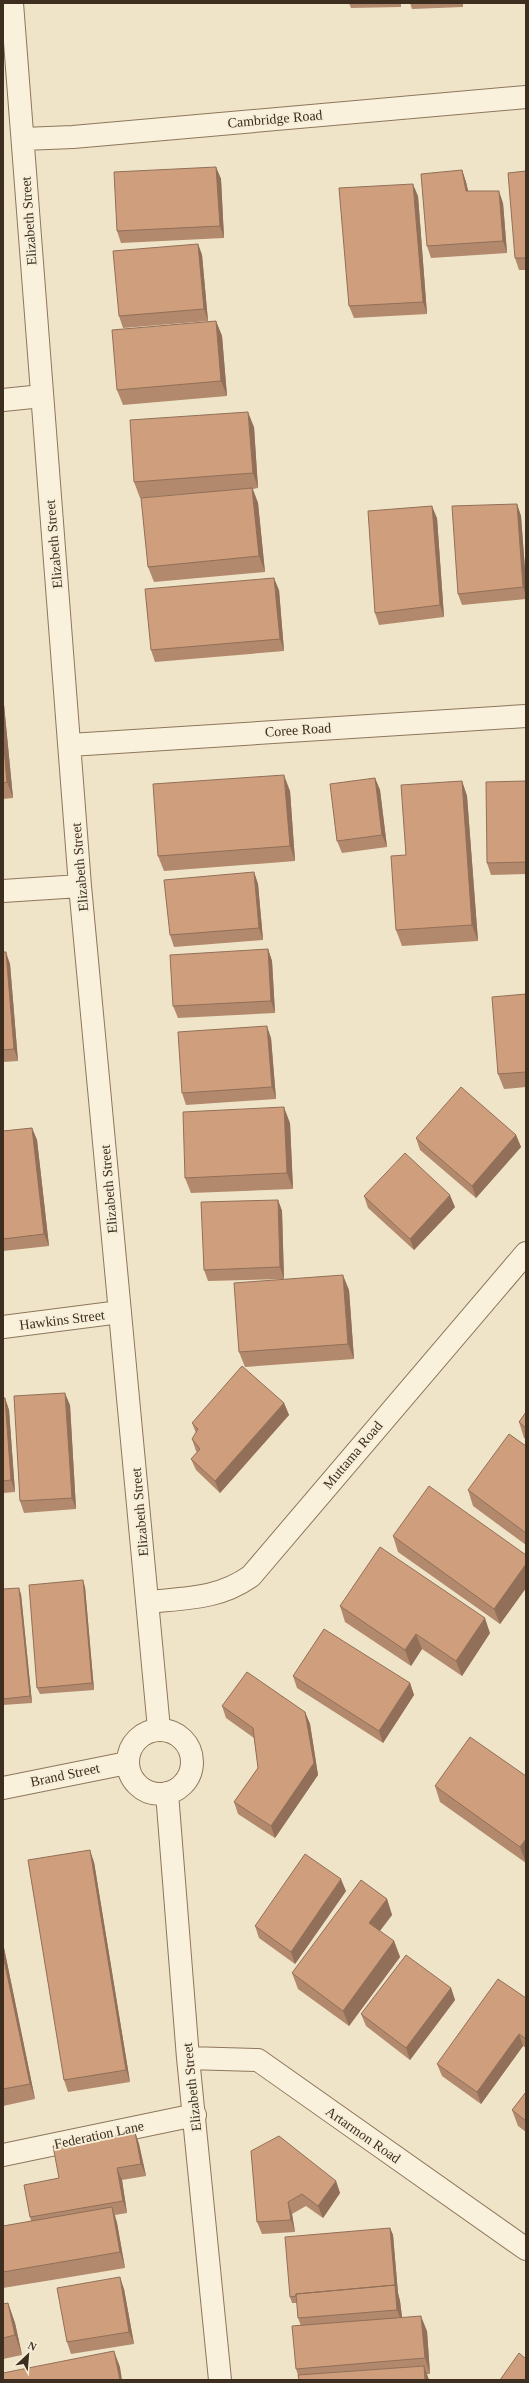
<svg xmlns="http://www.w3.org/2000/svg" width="529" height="2383" font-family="'Times New Roman',serif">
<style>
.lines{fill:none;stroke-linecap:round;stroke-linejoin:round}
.minor-casing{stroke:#8d765c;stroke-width:24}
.minor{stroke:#faf1dc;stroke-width:22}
.wall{fill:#b2896c}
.shaded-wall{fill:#916f58}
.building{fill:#cf9f7d;stroke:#916f58}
.labels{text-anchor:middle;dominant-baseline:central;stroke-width:4;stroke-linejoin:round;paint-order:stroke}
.street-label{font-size:14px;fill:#3d2e20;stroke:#f7eed8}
</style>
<rect width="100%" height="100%" fill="#f0e4c8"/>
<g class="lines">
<defs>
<path id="minor" d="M12,3L80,886L159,1729
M23,139L73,137L526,97
M3,400L42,396
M70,745L526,716
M3,891L80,886
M3,1327L120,1312
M148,1602C186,1598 219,1599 251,1576L526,1253
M128 1762a32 32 0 1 1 64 0a32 32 0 1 1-64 0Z
M3,1788L127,1763
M167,1793L188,2058L220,2380
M188,2058L258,2060L526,2249
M3,2155L195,2115"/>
</defs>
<!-- minor casing -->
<use href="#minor" class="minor-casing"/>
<!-- minor -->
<use href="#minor" class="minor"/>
</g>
<!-- wall -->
<path class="wall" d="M349,3H401V7L351,8Z
M410,3H463V7L412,9Z
M216,167L221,179L224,238L121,243L117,231Z
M462,170L466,182L468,191L503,203L507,253L431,258L427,246Z
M526,171V270H519L515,258Z
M418,196L427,314L354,318L349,306Z
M198,244L202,255L208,321L123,328L119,316Z
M216,321L222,336L227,396L123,405L117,390Z
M254,427L258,488L253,489L258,503L265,572L154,582L148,567L183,494L140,498L134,482Z
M517,504L521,516L526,583V599L462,605L458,594Z
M437,518L444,617L379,625L375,613Z
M279,590L284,651L155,662L151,650Z
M3,694L13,798L3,799Z
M375,778L380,790L387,847L342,853L337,841Z
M462,781L467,796L478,941L402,946L396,930L406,855Z
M526,781V874L491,875L487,863Z
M290,791L295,861L164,871L158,856Z
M254,872L258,884L263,940L174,947L170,935Z
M268,949L272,961L275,1013L178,1018L173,1006Z
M3,952L10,964L18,1061L3,1062Z
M526,994V1087L504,1089L498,1074Z
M271,1038L276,1099L186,1105L182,1093Z
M290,1123L293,1189L191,1193L185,1178Z
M32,1128L37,1140L49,1246L3,1251V1131Z
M516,1135L521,1147L476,1198L420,1150L416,1138Z
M364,1196L455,1207L414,1250L368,1208Z
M278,1200L282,1211L284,1279L208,1281L204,1270Z
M349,1290L354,1359L245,1367L239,1352Z
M3,1398H5L9,1410L15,1492L3,1493Z
M284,1403L289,1415L220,1493L196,1470L191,1459L197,1452L196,1451L192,1439L196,1433L192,1423Z
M70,1405L76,1509L24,1513L20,1501Z
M526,1412V1439L524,1438L519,1422Z
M526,1446V1545L473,1506L468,1490Z
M393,1536L526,1555V1588L500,1624L398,1552Z
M85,1587L94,1690L40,1694L37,1688Z
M3,1589L21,1594L32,1703L3,1705Z
M340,1606L490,1633L462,1676L422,1649L411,1666L345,1622Z
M293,1676L410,1683L414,1695L383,1743L297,1688Z
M222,1706L305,1712L310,1724L318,1775L275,1838L238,1814L234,1802L258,1768L254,1738L226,1718Z
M526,1776V1863L440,1802L435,1786Z
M94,1862L130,2082L68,2092L64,2080Z
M346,1891L295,1964L259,1938L255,1926Z
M387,1899L392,1915L380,1931L394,1941L400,1957L349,2026L298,1989L292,1973Z
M3,1943L35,2099L3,2106Z
M451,1988L455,2000L410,2060L366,2026L361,2014Z
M526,1998V2048L523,2046L481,2104L442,2076L437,2064Z
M526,2092V2132L518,2126L512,2110Z
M135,2132L139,2144L146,2176L122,2180L127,2213L115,2215L117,2223L125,2268L3,2288V2226L31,2221L30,2217Z
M251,2151L336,2181L340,2193L323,2218L306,2206L292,2214L295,2232L262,2234L257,2222Z
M390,2228L393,2235L398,2293L400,2301L402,2317L427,2331L430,2374H427L429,2380H299L298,2375L296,2369L301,2326L298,2318L297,2303H292L290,2297Z
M124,2289L134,2344L71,2354L67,2342Z
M8,2303L15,2323L22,2355L3,2359V2304Z"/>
<!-- shaded-wall -->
<path class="shaded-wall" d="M216,167L221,179L224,238L220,226Z
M462,170L466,182L471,203L466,191Z
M413,184L418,196L427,314L423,302Z
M499,191L503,203L507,253L503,241Z
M198,244L202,255L208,321L204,309Z
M216,321L222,336L227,396L221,381Z
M248,412L254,427L258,488L253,473Z
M252,488L258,503L265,572L259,556Z
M517,504L521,516L526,583V595L523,587Z
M432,506L437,518L444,617L440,605Z
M274,578L279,590L284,651L280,639Z
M3,694L13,798L7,782L3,736Z
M284,775L290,791L295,861L290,846Z
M375,778L380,790L387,847L382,835Z
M462,781L467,796L478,941L472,925Z
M254,872L258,884L263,940L259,928Z
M268,949L272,961L275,1013L271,1001Z
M6,952L10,964L18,1061L14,1049Z
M267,1026L271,1038L276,1099L272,1087Z
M284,1107L290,1123L293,1189L287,1173Z
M32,1128L37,1140L49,1246L44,1234Z
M516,1135L521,1147L476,1198L472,1186Z
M450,1195L455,1207L414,1250L410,1239Z
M278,1200L282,1211L284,1279L280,1267Z
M343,1275L349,1290L354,1359L348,1344Z
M65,1393L70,1405L76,1509L72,1498Z
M5,1398L9,1410L15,1492L11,1480Z
M284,1403L289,1415L220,1493L215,1481Z
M526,1564V1588L500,1624L494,1609Z
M83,1580L85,1587L94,1690L92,1683Z
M19,1588L21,1594L32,1703L30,1696Z
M485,1618L490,1633L462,1676L456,1661Z
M416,1634L422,1649L411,1666L405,1650Z
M410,1683L414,1695L383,1743L379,1731Z
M305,1712L310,1724L318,1775L275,1838L271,1826Z
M526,1839V1863L520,1847Z
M90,1850L94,1862L130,2082L126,2070Z
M341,1879L346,1891L295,1964L291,1952Z
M387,1899L392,1915L374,1938L369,1923Z
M394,1941L400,1957L349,2026L343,2011Z
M3,1943L35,2099L30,2084L3,1955Z
M451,1988L455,2000L410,2060L406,2048Z
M519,2034L523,2046L481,2104L477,2092Z
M135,2132L139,2144L146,2176L141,2164Z
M117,2168L122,2180L127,2213L123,2201Z
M336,2181L340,2193L323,2218L318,2206Z
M288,2202L292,2214L295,2232L291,2220Z
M112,2207L117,2223L125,2268L120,2252Z
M390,2228L393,2235L398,2293L400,2301L403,2325L397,2310Z
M120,2277L124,2289L134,2344L129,2332Z
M8,2303L15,2323L22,2355L15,2335Z
M421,2316L427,2331L430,2374L425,2358Z
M114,2351L120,2367L122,2380H120Z
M424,2366L429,2380H425Z"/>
<!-- building -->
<path class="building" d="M216,167L220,226L117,231L114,172Z
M462,170L466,191H499L503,241L427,246L421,174Z
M526,171V258H515L508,173Z
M413,184L423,302L349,306L339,188Z
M198,244L204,309L119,316L113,251Z
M216,321L221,381L117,390L112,330Z
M248,412L253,473L134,482L130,420Z
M252,488L259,556L148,567L141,498Z
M517,504L523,587L458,594L452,506Z
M432,506L440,605L375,613L368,511Z
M274,578L280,639L151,650L145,589Z
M3,736L7,782L3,783Z
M284,775L290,846L158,856L153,784Z
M375,778L382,835L337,841L330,784Z
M462,781L472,925L396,930L391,856L406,855L401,785Z
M526,781V862L487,863L486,782Z
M254,872L259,928L170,935L164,880Z
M268,949L271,1001L173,1006L170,955Z
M3,952H6L14,1049L3,1050Z
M526,994V1072L498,1074L492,997Z
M267,1026L272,1087L182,1093L178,1032Z
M461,1087L516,1135L472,1186L416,1138Z
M284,1107L287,1173L185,1178L183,1112Z
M32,1128L44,1234L3,1239V1131Z
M405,1153L450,1195L410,1239L364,1196Z
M278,1200L280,1267L204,1270L201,1202Z
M343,1275L348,1344L239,1352L234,1283Z
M242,1366L284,1403L215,1481L191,1459L200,1449L192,1439L198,1429L192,1423Z
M65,1393L72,1498L20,1501L14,1396Z
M3,1398H5L11,1480L3,1481Z
M526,1412V1428L519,1422Z
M509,1434L526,1446V1533L468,1490Z
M429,1486L526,1555V1564L494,1609L393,1536Z
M380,1547L485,1618L456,1661L416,1634L405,1650L340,1606Z
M83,1580L92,1683L37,1688L29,1585Z
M19,1588L30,1696L3,1699V1589Z
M324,1629L410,1683L379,1731L293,1676Z
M247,1672L305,1712L314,1763L271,1826L234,1802L258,1768L253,1728L222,1706Z
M470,1737L526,1776V1839L520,1847L435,1786Z
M90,1850L126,2070L64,2080L28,1860Z
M305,1854L341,1879L291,1952L255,1926Z
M361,1880L387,1899L369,1923L394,1941L343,2011L292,1973Z
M3,1955L30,2084L3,2089Z
M406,1955L451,1988L406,2048L361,2014Z
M498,1979L526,1998V2039L519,2034L477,2092L437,2064Z
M526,2092V2121L512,2110Z
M135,2132L141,2164L117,2168L123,2201L30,2217L24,2185L59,2178L53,2146Z
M279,2136L336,2181L318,2206L302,2194L288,2202L291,2220L257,2222L251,2151Z
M112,2207L120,2252L3,2272V2226Z
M390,2228L395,2286V2285L296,2294V2296L290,2297L285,2237Z
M120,2277L129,2332L67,2342L57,2288Z
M395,2285L397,2310L298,2318L296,2294Z
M8,2303L15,2335L3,2338V2304Z
M421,2316L425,2358L296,2369L292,2326Z
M114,2351L120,2380H3V2373Z
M519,2353L526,2359V2380H500Z
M424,2366L425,2380H299L298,2375Z"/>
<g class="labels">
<!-- street labels -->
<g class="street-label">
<text transform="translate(275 119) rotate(-5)">Cambridge Road</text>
<text transform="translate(29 221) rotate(-94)">Elizabeth Street</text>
<text transform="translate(54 544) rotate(-95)">Elizabeth Street</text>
<text transform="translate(298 730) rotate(-4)">Coree Road</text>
<text transform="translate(80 867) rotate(-95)">Elizabeth Street</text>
<text transform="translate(109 1189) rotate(-95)">Elizabeth Street</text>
<text transform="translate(62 1320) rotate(-7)">Hawkins Street</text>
<text transform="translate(353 1455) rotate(-50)">Muttama Road</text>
<text transform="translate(140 1512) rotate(-95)">Elizabeth Street</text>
<text transform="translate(65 1775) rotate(-12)">Brand Street</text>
<text transform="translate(192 2087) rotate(-96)">Elizabeth Street</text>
<text transform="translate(99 2135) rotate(-12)">Federation Lane</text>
<text transform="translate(363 2135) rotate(35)">Artarmon Road</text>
</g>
</g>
<!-- border -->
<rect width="529" height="2383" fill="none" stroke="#3d2e20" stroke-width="8"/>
<!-- north arrow -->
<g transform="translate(28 2355) rotate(26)" stroke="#f7eed8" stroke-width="3" paint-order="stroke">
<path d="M0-3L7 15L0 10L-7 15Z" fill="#3d2e20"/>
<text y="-6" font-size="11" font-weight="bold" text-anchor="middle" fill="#3d2e20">N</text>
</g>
</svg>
